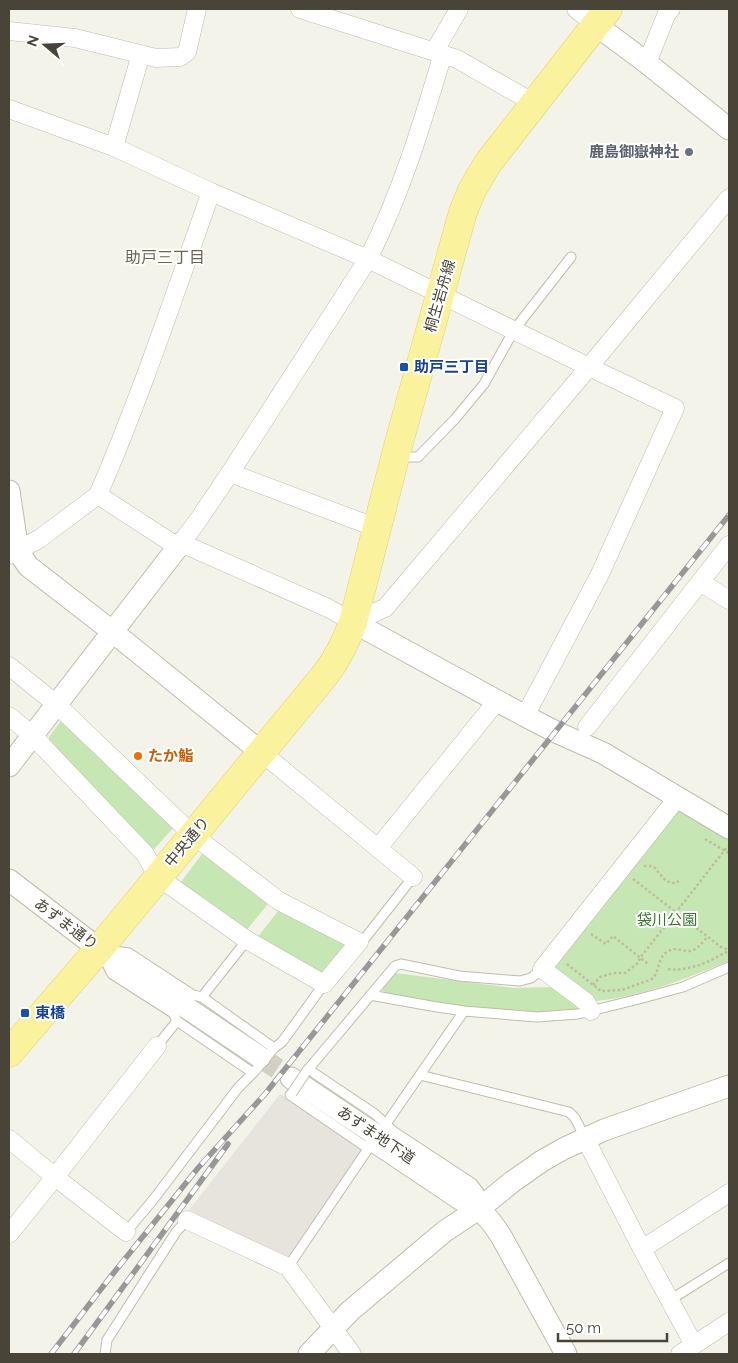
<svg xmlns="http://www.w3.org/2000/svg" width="738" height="1363" font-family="Raleway,'Noto Sans JP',sans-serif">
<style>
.industrial{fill:#e7e4de}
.green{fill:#c6e6b4}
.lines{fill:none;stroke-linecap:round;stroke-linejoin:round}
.tertiary-tunnel{stroke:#d2d0c6;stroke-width:21;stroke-dasharray:21 11;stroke-linecap:butt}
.service-casing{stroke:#bfbdac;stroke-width:11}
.minor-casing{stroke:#bfbdac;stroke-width:19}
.tertiary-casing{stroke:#bfbdac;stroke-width:23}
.primary-casing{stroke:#e0d46c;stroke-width:29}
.path{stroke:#c1bb9e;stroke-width:2.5;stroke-dasharray:2.5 2.5;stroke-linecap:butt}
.service{stroke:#fff;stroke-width:9}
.minor{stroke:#fff;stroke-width:18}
.tertiary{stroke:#fff;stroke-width:21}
.primary{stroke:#faf29c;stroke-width:28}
.rail-casing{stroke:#989898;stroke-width:5.5}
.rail{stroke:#fff;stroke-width:4;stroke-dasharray:11;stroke-linecap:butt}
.service-bridge-casing{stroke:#bfbdac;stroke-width:11;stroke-linecap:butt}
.service-bridge{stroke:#fff;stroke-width:9}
.worship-dot{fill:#6b7280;stroke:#fff;stroke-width:2}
.transit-dot{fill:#1a4fb4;stroke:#fff;stroke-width:2}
.food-dot{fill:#e8710a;stroke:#fff;stroke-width:2}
.labels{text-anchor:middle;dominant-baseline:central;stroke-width:4;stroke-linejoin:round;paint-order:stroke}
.worship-label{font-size:15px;font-weight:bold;fill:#5b616d;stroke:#fff;text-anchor:end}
.street-label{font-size:15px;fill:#484538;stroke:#fff}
.transit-label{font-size:15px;font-weight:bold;fill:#164399;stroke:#fff;text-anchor:start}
.food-label{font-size:15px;font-weight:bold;fill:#c56008;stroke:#fff;text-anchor:start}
.park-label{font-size:15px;fill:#3a782d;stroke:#fff}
.neighbourhood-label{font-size:16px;fill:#6a654f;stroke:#fff}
</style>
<rect width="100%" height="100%" fill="#f4f3e9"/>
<!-- industrial -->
<path class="industrial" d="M280,1094L359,1146L361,1153L288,1258H283L189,1210Z"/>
<!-- green -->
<path class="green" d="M63,718L176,825L154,849H147L49,744V737Z
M675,812H682L729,839V961C687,978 642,997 596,1001L555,970L556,962Z
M205,850L271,900L246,931L192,892L181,882Z
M282,906L348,942L322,976L257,938Z
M395,973L513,988L551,987L579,1004L577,1009L537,1013L467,1008L386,994L382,990Z"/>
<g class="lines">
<!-- tertiary-tunnel -->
<path class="tertiary-tunnel" d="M260,1057L291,1078"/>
<defs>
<path id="service" d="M398,457H418L455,419L484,384L514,330L571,257
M359,942L366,937L413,877
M113,951L129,953L193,995L202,997L274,1048
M105,960L112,974L173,1013L177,1021L253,1073
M370,995L431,1006L464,1011L537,1017L578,1014L639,999L683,987L729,967
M202,997L247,940
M157,1046L177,1021
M306,1072L395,966L401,964L459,976L520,981L531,978L542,969
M420,1075L569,1112L575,1118L585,1138
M292,1093L290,1095L363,1145L370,1146L458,1205L467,1208H480L479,1192L472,1183L393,1131L375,1114L308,1069
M386,1124L464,1011
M126,1232L153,1200L238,1088L253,1073L274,1048L282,1042L324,984
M288,1267L370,1146
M670,1300L729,1263
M105,1354L107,1340L176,1232L187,1220"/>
<path id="minor" d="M300,9L457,59L534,103
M576,9L596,25
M9,31L75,38L156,58L180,57L187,52L197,9
M434,52L459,9
M443,54C422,124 401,194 368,259L230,473L199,519L181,543L328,608L353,622L385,608L589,367L729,198
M647,63L667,13L671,9
M9,109L114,147L211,192L368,259L589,367L675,408L600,574L525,716
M114,147L141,54
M230,473L377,528
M98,495C141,396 175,293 211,192
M9,555L39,539L98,495L178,547
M700,582L729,600
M9,666L56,704L193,835L279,901L359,942L324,984L247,940L158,877L145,854L32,735L9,716
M587,727L729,545
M261,752L413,877
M378,848L497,701
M591,1011L586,1002L542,969L678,797
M585,1138L642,1249L694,1345
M9,1139L55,1177L126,1232
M187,1220L288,1267L352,1354
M9,1234L55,1177L157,1046
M642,1249L729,1193
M680,1354L729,1322"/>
<path id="tertiary" d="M596,25L647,63L729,129
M9,491L18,551L28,566L113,632L261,752
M353,622L525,716L556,732L603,753L729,828
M9,766L181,543
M9,880L99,949L260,1057
M291,1078L469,1197L492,1223L501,1236L566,1354
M309,1354L350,1311L445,1231L480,1208L512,1182L542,1161L563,1149L604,1130L729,1086"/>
<path id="primary" d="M9,1053L99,949L325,675C338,658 346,642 353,622L398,446L463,212L472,190L488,163L608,9"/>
</defs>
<!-- service casing -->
<use href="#service" class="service-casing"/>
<!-- minor casing -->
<use href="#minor" class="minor-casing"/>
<!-- tertiary casing -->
<use href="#tertiary" class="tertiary-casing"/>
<!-- primary casing -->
<use href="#primary" class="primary-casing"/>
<!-- path -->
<path class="path" d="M705,839L729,853
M644,866H652L654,867C661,875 665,884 677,883L679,879
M633,879L721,947L729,950
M591,934L606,944L613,936L648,964
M567,964L601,991L622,990L652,979C660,972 657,958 667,952C677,945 685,954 693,950C699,948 703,941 708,937
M668,969C688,972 711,961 728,951
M593,985L600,977L613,973H625L638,963L640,958L728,846"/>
<!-- service -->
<use href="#service" class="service"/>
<!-- minor -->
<use href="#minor" class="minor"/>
<!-- tertiary -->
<use href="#tertiary" class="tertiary"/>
<!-- primary -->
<use href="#primary" class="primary"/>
<defs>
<path id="rail" d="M51,1354L108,1280L198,1168L265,1094L729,515
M74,1354L228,1144"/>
</defs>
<!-- rail casing -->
<use href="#rail" class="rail-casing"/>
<!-- rail -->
<use href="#rail" class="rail"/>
<defs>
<path id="service-bridge" d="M292,1093L306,1072"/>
</defs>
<!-- service-bridge casing -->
<use href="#service-bridge" class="service-bridge-casing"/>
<!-- service-bridge -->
<use href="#service-bridge" class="service-bridge"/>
</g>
<!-- markers -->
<circle class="worship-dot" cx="689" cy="152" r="5"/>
<g class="transit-dot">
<rect x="399" y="362" width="10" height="10" rx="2.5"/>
<rect x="20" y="1008" width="10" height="10" rx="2.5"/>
</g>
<circle class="food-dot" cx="138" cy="756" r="5"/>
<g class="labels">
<!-- worship labels -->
<g class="worship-label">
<text x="679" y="152">鹿島御嶽神社</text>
</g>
<!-- street labels -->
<g class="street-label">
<text transform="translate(440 296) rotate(-74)">桐生岩舟線</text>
<text transform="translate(187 842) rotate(-50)">中央通り</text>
<text transform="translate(66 924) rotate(37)">あずま通り</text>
<text transform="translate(376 1135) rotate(34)">あずま地下道</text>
</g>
<!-- transit labels -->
<g class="transit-label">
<text x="414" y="367">助戸三丁目</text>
<text x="35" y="1013">東橋</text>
</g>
<!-- food labels -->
<g class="food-label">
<text x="148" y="756">たか鮨</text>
</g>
<!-- park labels -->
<g class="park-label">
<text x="667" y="920">袋川公園</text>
</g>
<!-- neighbourhood labels -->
<g class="neighbourhood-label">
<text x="165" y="257">助戸三丁目</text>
</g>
</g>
<!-- border -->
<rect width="738" height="1363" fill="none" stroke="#484538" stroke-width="20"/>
<!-- north arrow -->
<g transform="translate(45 45) rotate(289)" stroke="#ffffff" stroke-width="4" paint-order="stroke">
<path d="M0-4L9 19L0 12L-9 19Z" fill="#484538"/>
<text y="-8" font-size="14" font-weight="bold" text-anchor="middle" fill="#484538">N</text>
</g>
<!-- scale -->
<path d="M558 1333v8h109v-8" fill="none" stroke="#484538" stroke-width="2.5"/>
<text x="566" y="1333" font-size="15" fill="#484538" stroke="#ffffff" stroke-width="4" paint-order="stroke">50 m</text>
</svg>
